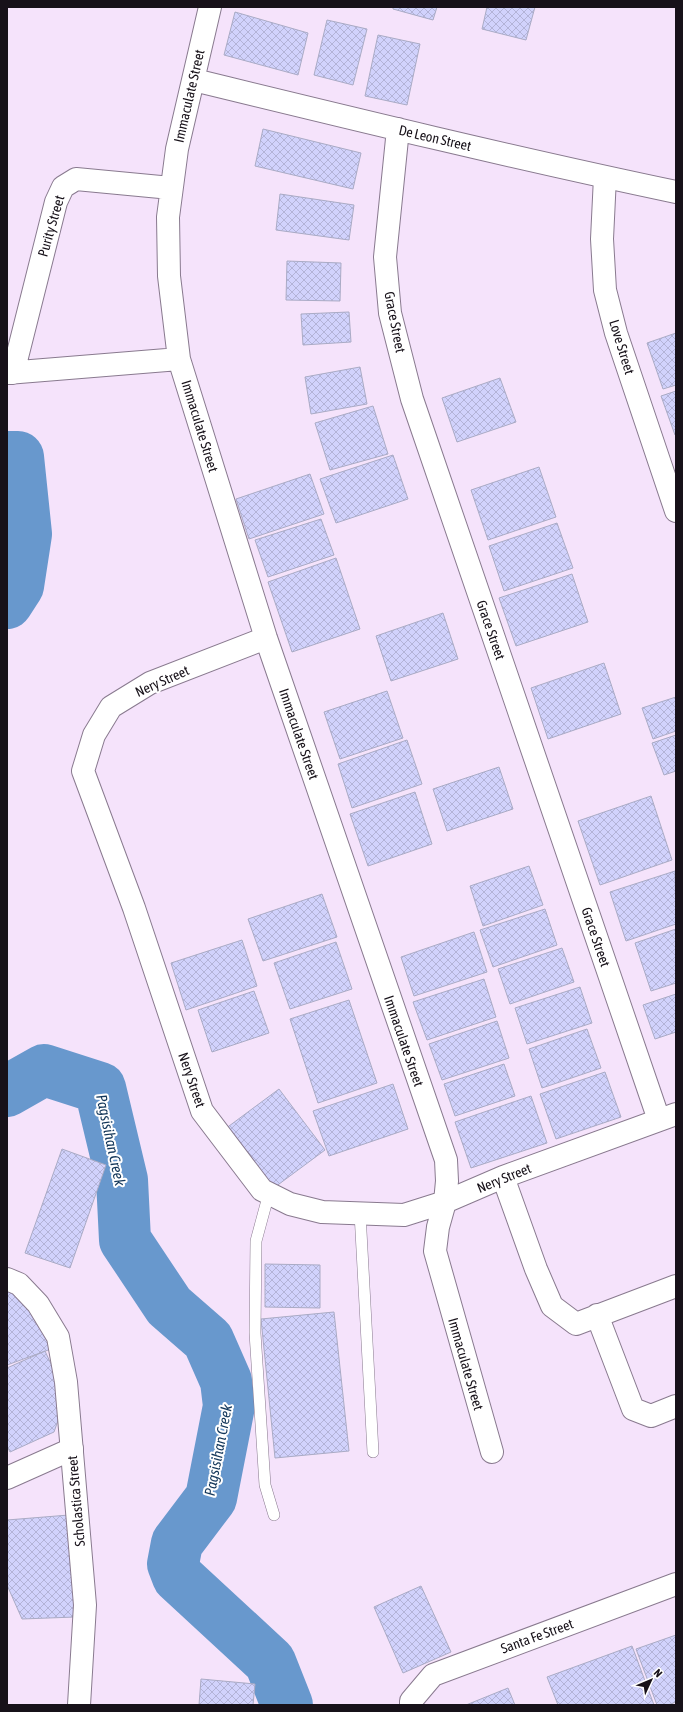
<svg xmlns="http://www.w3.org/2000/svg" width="683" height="1712" font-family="'Asap Condensed',sans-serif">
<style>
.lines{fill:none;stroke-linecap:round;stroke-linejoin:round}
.river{stroke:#6898cd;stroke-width:52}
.building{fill:url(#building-cross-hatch);stroke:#aaabc5}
.service-casing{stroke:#897a8f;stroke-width:12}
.minor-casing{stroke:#897a8f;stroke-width:24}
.secondary-casing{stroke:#897a8f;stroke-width:24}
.service{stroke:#fff;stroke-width:11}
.minor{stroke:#fff;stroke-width:22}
.secondary{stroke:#fff;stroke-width:22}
.labels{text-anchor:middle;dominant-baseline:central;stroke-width:4;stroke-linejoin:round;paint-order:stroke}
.street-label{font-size:14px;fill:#171119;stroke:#fff}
.water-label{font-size:15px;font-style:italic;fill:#13375a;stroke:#fff}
</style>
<defs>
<pattern id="building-cross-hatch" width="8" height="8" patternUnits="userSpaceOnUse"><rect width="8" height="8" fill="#d1d2fc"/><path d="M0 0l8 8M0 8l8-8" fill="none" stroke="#b3b3d7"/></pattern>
</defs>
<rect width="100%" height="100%" fill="#f5e3fb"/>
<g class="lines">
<!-- river -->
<path class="river" d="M7,457H18L26,534L18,586L7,603
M7,1091L44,1070L100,1088L122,1180L125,1240L169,1306L208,1340L226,1381L229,1406L211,1498L177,1543L173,1564L178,1577L270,1662L287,1705"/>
</g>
<!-- building -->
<path class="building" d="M393,7H437L433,20L393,9Z
M487,7H535L526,40L482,29Z
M235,12L308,33L298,75L224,55Z
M327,20L367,29L353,85L314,75Z
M378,35L420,44L407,105L365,96Z
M263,129L361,153L353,189L255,166Z
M280,194L354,205L349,240L276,230Z
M287,261L341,263L340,301L286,300Z
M349,312L351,342L303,345L301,314Z
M676,333V385L663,389L647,343Z
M360,367L367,404L311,414L305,377Z
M500,378L516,422L457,442L442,398Z
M676,391V435H675L661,396Z
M373,406L388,454L330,470L315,423Z
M393,455L408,499L336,523L320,479Z
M539,467L556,517L488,540L471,490Z
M310,474L324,514L249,539L236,499Z
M321,519L334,555L268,577L255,540Z
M557,523L573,568L504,591L489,546Z
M336,558L360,629L292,652L268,582Z
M572,574L588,622L516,646L499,598Z
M443,613L458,659L391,681L376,636Z
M604,663L621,714L548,739L531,688Z
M387,691L403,738L340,759L324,712Z
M676,697V731L653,739L642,708Z
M676,735V771L664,775L652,743Z
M407,740L422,784L352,808L338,764Z
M499,767L513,809L447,831L433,789Z
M415,792L432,844L368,866L350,814Z
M651,796L672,860L600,885L578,821Z
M529,866L543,905L483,926L470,886Z
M675,871L676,924L626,941L610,892Z
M322,894L337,937L263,961L248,919Z
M545,909L557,945L493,967L480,930Z
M676,929V983L651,991L635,943Z
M474,932L487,972L414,996L401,957Z
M242,940L257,986L186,1010L171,963Z
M336,942L352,989L290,1009L274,963Z
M562,948L574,982L510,1004L498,969Z
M484,979L496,1017L427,1040L413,1002Z
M580,987L592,1023L527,1044L515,1008Z
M254,991L269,1033L212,1052L198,1010Z
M676,994V1032L655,1039L643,1005Z
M349,1000L377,1083L318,1103L290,1019Z
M497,1021L509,1058L442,1080L429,1044Z
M587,1029L601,1068L542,1088L529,1049Z
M504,1064L515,1096L455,1116L444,1084Z
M605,1072L621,1117L556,1139L540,1094Z
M393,1084L408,1129L329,1156L313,1111Z
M279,1089L325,1150L271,1190L225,1129Z
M531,1096L547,1143L471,1168L455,1122Z
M62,1149L106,1165L70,1268L25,1253Z
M265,1264L320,1265V1308L265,1307Z
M7,1291L16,1295L39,1319L51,1349L7,1365Z
M334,1312L349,1451L275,1458L261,1319Z
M45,1351L57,1377L62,1409L54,1432L10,1452L7,1446V1368Z
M69,1515L75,1617L22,1619L7,1585V1520Z
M421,1586L451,1652L403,1673L374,1607Z
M676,1635V1702L668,1705H657L636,1649Z
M632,1646L654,1705H558L547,1677Z
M201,1679L255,1684L253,1705H199Z
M508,1688L515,1705H466Z"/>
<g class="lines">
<defs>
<path id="service" d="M269,1193L256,1241L255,1333L265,1485L274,1515
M360,1213L373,1452"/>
<path id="minor" d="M210,7L177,149L168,217L169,276L179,359L266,638L446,1160L447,1181L445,1202L438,1227L435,1251L492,1452
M194,80C354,119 514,158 676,192
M398,129L385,257L390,313L412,399L659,1120
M605,177L602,239L605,290L616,333L676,511
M7,373L179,359
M13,373L56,202L63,187L76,179L171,188
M266,638L150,683L111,707L94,735L83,771L134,908L202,1111L262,1190L290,1204L322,1212L404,1215L445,1202L503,1177L676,1114
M503,1177L536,1269L552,1306L576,1324L676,1286
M597,1315L633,1409L651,1416L676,1406
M7,1478L72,1449
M411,1705V1701L433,1675L676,1584"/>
<path id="secondary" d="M7,1279L19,1284L38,1304L58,1337L66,1382L85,1605L79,1705"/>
</defs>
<!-- service casing -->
<use href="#service" class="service-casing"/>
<!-- minor casing -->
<use href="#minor" class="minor-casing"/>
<!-- secondary casing -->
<use href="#secondary" class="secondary-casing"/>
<!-- service -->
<use href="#service" class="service"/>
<!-- minor -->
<use href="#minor" class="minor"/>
<!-- secondary -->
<use href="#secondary" class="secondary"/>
</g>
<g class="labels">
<!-- street labels -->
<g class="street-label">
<text transform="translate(189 96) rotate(-77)">Immaculate Street</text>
<text transform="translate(435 138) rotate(13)">De Leon Street</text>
<text transform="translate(51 226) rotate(-74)">Purity Street</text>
<text transform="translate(395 322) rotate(79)">Grace Street</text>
<text transform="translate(622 347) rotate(73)">Love Street</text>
<text transform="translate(200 426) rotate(73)">Immaculate Street</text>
<text transform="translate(491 630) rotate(71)">Grace Street</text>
<text transform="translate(162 681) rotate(-24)">Nery Street</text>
<text transform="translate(299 734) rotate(71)">Immaculate Street</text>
<text transform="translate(596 937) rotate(71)">Grace Street</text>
<text transform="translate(404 1041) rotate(71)">Immaculate Street</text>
<text transform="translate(192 1080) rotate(71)">Nery Street</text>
<text transform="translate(504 1178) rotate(-22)">Nery Street</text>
<text transform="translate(466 1364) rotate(74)">Immaculate Street</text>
<text transform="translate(76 1501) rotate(-95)">Scholastica Street</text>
<text transform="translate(537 1636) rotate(-20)">Santa Fe Street</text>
</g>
<!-- water labels -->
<g class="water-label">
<text transform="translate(111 1140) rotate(78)">Pagsisihan Creek</text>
<text transform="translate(218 1450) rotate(-79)">Pagsisihan Creek</text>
</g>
</g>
<!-- border -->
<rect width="683" height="1712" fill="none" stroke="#171119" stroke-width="16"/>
<!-- north arrow -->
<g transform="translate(651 1680) rotate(46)" stroke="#ffffff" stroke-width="3" paint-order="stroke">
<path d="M0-3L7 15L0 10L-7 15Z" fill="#171119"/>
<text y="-6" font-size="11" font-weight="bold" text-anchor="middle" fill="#171119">N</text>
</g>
</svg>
